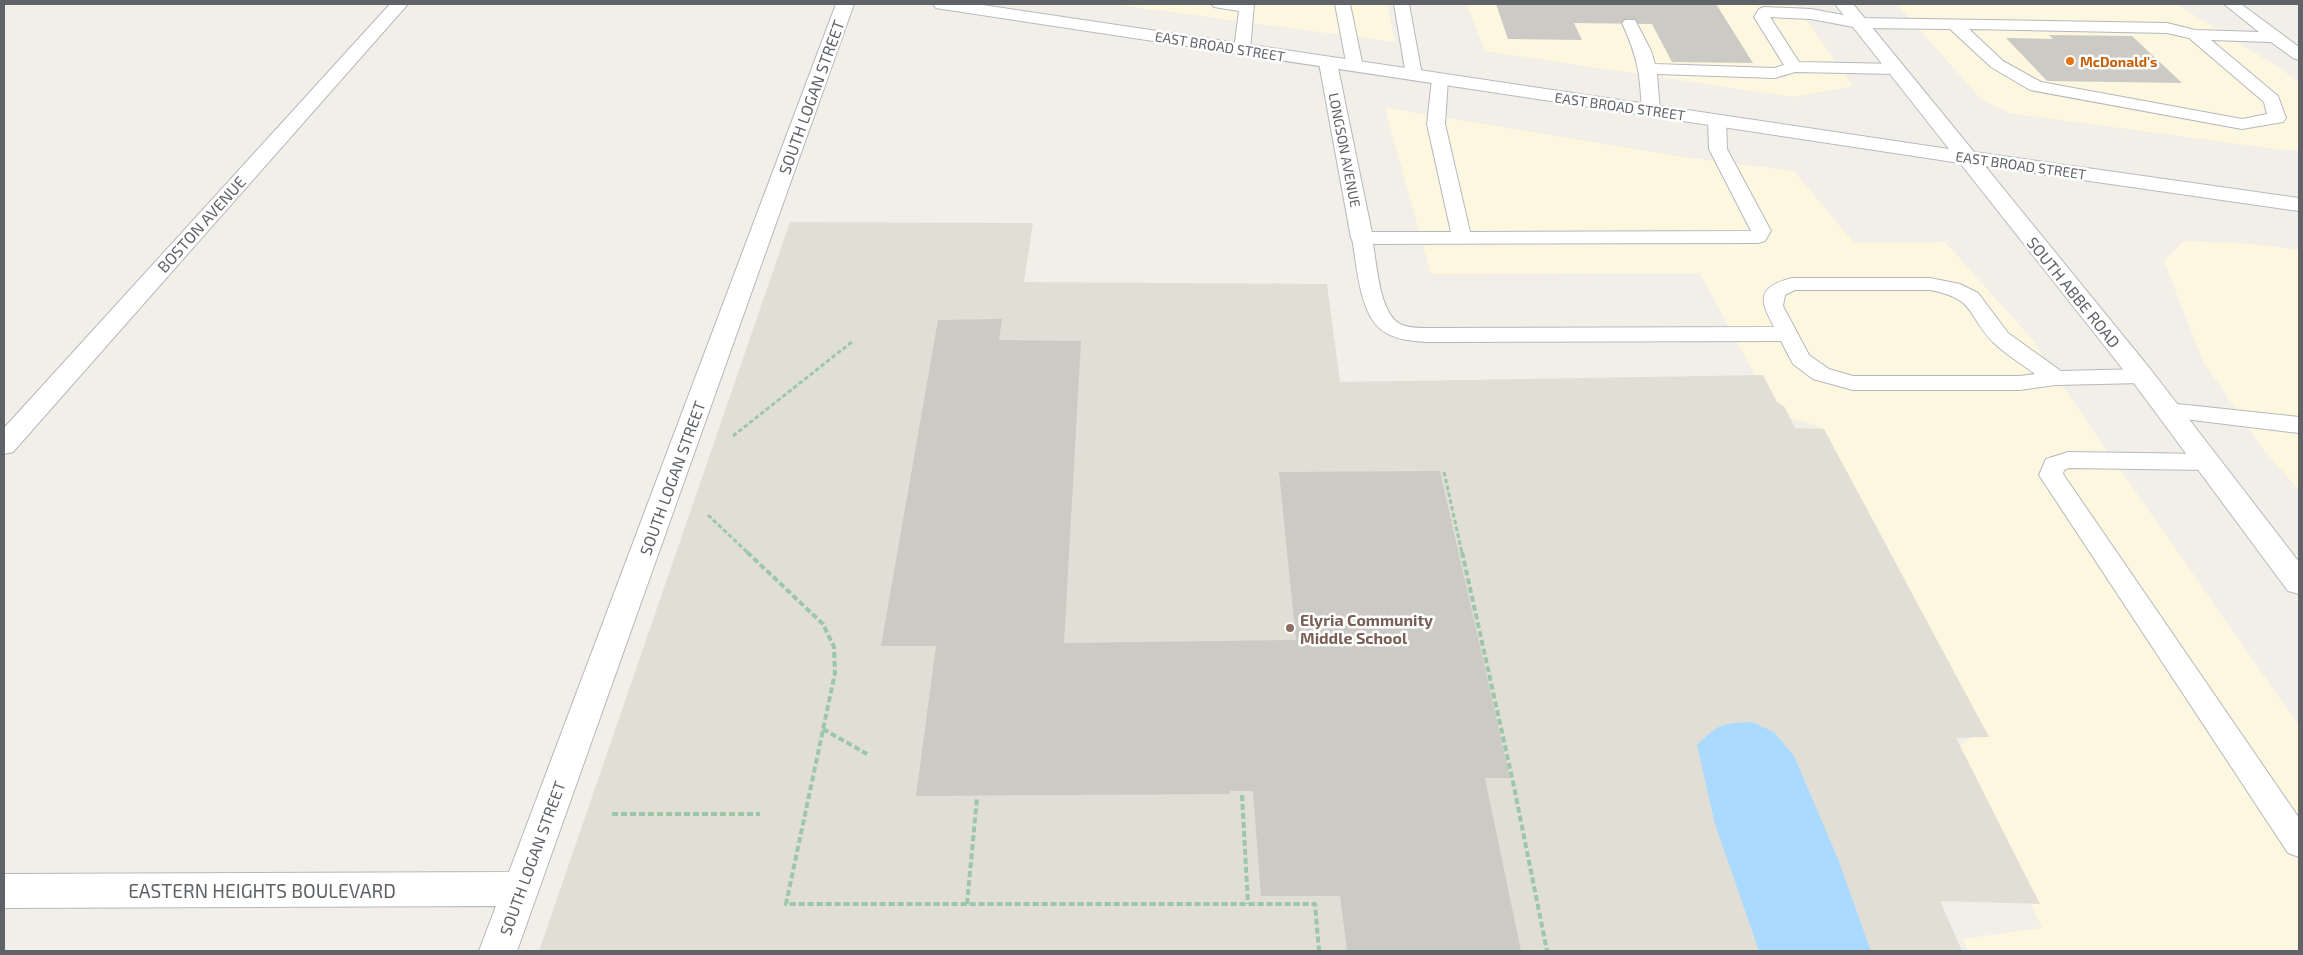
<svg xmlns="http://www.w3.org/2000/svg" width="2303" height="955" font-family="'Exo 2',sans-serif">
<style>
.commercial{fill:#fef7e0}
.education{fill:#e1ded6}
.water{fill:#aadaff}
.building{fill:#cccac5}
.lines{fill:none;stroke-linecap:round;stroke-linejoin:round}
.lane-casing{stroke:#b5b8bc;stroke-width:2}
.street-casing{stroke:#b5b8bc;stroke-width:2}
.secondary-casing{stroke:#b6babf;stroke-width:2}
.path-far1{stroke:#9cc7a9;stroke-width:3;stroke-dasharray:4.5 2.5;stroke-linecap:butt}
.path{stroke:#9cc7a9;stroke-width:4;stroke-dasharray:6 3;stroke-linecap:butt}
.lane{fill:#fff;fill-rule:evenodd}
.street{fill:#fff;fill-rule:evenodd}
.secondary{fill:#fff;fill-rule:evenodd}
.food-dot{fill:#e8710a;stroke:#fff;stroke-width:2}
.education-dot{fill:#8d6e63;stroke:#fff;stroke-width:2}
.labels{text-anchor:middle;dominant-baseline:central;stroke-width:5;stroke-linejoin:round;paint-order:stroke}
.far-street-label{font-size:14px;fill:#5f6368;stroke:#fff}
.far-food-label{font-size:14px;font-weight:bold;fill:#c56008;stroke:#fff;text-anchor:start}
.street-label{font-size:16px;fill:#5f6368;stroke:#fff}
.education-label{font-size:16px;font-weight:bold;fill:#785e54;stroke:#fff;text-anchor:start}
.near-street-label{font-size:19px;fill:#5f6368;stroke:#fff}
</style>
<rect width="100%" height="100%" fill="#f1efe8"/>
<!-- commercial -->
<path class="commercial" d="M1112,4H1387L1395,42Z
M1467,4H1795L1853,86L1793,97L1485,51Z
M1897,4L2143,5L2176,4L2278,67L2299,83V150H2283L2010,113L1981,99Z
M1385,108L1682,157L1794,171L1854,243L1945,242L2031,338L2096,435L2299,726V951H1968L1963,939L2042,928L1957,748L1982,730L1819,426L1776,414L1700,273L1431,274Z
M2184,241L2254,244L2299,250V490L2263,449L2203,361L2164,261Z"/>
<!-- education -->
<path class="education" d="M790,222L1033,223L1024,282L1327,284L1340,382L1763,375L1777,402L1784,406L1795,428L1824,429L1989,737L1956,738L2040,904L1940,901L1962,951H539Z"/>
<!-- water -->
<path class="water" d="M1752,722L1774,732L1794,756L1838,859L1871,951H1759L1715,824L1697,745C1718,724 1723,723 1752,722Z"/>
<!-- building -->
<path class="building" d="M1496,4H1716L1753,63L1672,62L1652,24L1574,23L1582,40L1508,39Z
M2049,35L2132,36L2182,83L2047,81L2006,38L2053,39Z
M1002,319L999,340L1081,341L1064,643L1296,640L1279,472L1440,471L1510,778H1485L1521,951H1347L1340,896H1261L1253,791H1230V794L916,796L936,646H881L938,320Z"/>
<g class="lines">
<defs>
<path id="lane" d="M1211,4H1254L1250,50L1248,53H1236L1234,50L1239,11L1214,7Z
M1335,4H1350L1363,67L1361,70H1349L1347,67Z
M1394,4H1409L1422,75L1420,78H1408L1406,75Z
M2224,4H2241L2299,47V60L2293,58L2271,42L2211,40L2278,96L2286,118L2283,122L2242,129L2030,90L1991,67L1950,29L1859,28L1811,19L1770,17L1799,62L1897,64L1903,66L1905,69L1903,72L1897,74L1795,72L1775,78L1657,74L1660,111L1657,115H1645L1642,111C1640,73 1638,58 1622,23L1625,20H1635L1651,51L1655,64L1774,68L1784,65L1754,17L1759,9L1764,7L1811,9L1859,18L2167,23L2195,30L2259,32ZM1969,29L2167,33L2189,38L2264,102L2267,114L2242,119L2041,82L2003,61Z
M1440,74L1446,75L1448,79L1445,124L1470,232L1751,231L1709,149L1708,120L1711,116H1723L1726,120L1727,149L1771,231L1765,241L1758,243L1373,244C1377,265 1379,312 1400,324C1408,328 1418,328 1427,328L1774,327C1759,299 1757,287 1792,278H1930L1960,284L1978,293L2008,333L2061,371L2142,369L2150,371L2153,376L2150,381L2142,383L2056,385L2020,390H1853L1813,379L1793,364L1781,341L1427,342C1413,341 1398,340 1386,333C1359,318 1357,265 1352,238L1355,234L1362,232H1451L1427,124L1432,79L1434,75ZM1795,290H1930C1977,299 1966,315 1994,343C2006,355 2022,364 2035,374L2020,376H1853L1829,369L1809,355L1783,306L1785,295Z
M2168,403L2299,417V433L2160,416L2157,411L2160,406Z
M2068,452L2207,454L2215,456L2219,462L2215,468L2207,470L2069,468L2064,470L2063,474L2299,818V857L2288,853L2039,475L2046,459Z"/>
<path id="street" d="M390,4H408L13,452L4,454V428Z
M836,4H854L517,951H479L496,906L4,908V874L509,872Z
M1328,57L1335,59L1337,63L1373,238L1370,243L1362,245L1354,243L1351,238L1319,63L1321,59Z"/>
<path id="secondary" d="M933,4H976L1949,149L1835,4H1853L1974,152L2299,198V211L1985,166L2151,370L2299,562V594L2288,591L2133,382L1960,163L942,9L936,8Z"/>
</defs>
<!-- lane casing -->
<use href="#lane" class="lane-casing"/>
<!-- street casing -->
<use href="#street" class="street-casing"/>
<!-- secondary casing -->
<use href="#secondary" class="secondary-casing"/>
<!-- path-far1 -->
<path class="path-far1" d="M733,436L853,341
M1444,472L1462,553
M708,515L748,553"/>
<!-- path -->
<path class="path" d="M747,552L823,624L834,647L835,673L786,904H1315L1319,951
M1462,552L1513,782L1547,951
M823,729L867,754
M1242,795L1248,904
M612,814H760
M967,904L977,798"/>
<!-- lane -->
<use href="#lane" class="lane"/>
<!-- street -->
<use href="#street" class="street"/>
<!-- secondary -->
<use href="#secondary" class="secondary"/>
</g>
<!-- markers -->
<circle class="food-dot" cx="2070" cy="61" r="5"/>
<circle class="education-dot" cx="1290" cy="628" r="5"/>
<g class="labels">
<!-- far-street labels -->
<g class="far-street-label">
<text transform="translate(1220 46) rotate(9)">EAST BROAD STREET</text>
<text transform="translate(1620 106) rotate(8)">EAST BROAD STREET</text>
<text transform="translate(1345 150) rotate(79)">LONGSON AVENUE</text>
<text transform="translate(2021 165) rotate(8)">EAST BROAD STREET</text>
</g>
<!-- far-food labels -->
<g class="far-food-label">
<text x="2080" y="61">McDonald's</text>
</g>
<!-- street labels -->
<g class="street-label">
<text transform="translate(811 97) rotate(-70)">SOUTH LOGAN STREET</text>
<text transform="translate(201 224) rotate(-48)">BOSTON AVENUE</text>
<text transform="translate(2074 292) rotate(51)">SOUTH ABBE ROAD</text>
<text transform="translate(672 478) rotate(-70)">SOUTH LOGAN STREET</text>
<text transform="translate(532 858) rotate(-70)">SOUTH LOGAN STREET</text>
</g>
<!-- education labels -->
<g class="education-label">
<text x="1300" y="619">Elyria Community<tspan x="1300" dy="18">Middle School</tspan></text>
</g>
<!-- near-street labels -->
<g class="near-street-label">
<text x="262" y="890">EASTERN HEIGHTS BOULEVARD</text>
</g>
</g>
<!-- border -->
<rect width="2303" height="955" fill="none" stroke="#5f6368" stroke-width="10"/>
</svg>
